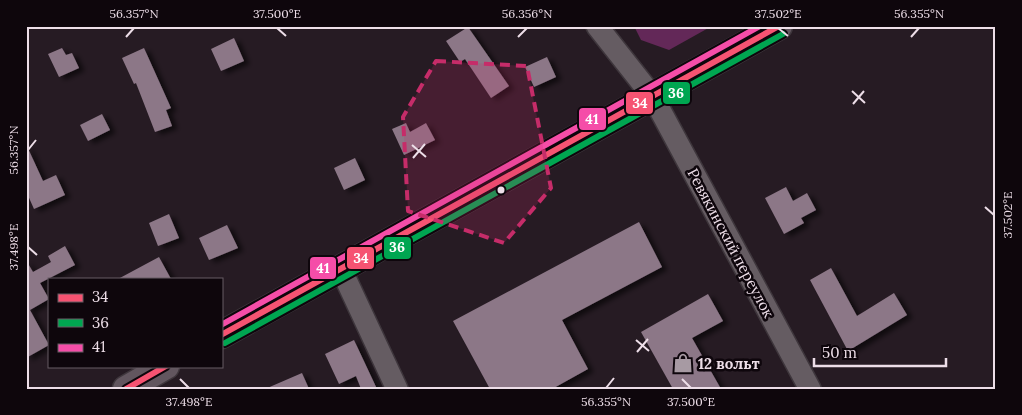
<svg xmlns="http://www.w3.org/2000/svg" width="1022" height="415" font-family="Lora,serif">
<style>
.forest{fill:#632858}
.building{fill:#8c7787;filter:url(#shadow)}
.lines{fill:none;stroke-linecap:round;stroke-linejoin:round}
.minor-casing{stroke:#3e363c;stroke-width:24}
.major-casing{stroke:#3e363c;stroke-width:29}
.minor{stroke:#655c62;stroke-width:21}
.major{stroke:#62565f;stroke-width:26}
.bus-1-casing{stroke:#0e060c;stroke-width:10}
.bus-2-casing{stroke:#0e060c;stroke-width:10}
.bus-3-casing{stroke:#0e060c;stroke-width:10}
.bus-1{stroke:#f65372;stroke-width:6}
.bus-2{stroke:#00a651;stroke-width:6}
.bus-3{stroke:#f54da8;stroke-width:6}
.marked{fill:#c62c69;fill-opacity:0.2;stroke:#c62c69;stroke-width:4;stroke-dasharray:10 6;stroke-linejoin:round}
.ticks{fill:none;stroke:#eddee8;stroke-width:2}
.bus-dot{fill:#eddee8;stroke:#0e060c;stroke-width:2}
.labels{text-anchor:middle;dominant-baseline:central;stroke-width:5;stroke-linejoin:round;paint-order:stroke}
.street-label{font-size:15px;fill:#eddee8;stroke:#0e060c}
.poi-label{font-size:15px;font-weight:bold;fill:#eddee8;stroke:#0e060c;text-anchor:start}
.line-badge{stroke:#0e060c;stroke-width:2}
.badge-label{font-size:14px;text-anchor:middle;font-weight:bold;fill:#fff}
.neatline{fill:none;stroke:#eddee8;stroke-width:2}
.ticks-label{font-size:12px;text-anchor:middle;fill:#eddee8}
</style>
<defs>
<filter id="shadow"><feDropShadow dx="5.5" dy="3" stdDeviation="2.5" flood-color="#0009"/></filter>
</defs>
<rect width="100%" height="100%" fill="#261b23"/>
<!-- forest -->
<path class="forest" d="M634,26H712L669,50L641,40Z"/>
<!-- building -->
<path class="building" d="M468,27L509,86L491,98L465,59L460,62L446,41Z
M234,38L244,61L221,71L211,49Z
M62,48L66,55L72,53L79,68L59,77L48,54Z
M144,48L171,108L166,110L172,126L155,132L136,83L134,84L122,58Z
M547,57L556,77L534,87L525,67Z
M102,114L110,130L88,141L80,125Z
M406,123L410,132L426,123L435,140L404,155L392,129Z
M26,144L43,181L56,175L65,195L34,209L26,191Z
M355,158L365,180L344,190L334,168Z
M786,187L793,201L807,193L816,210L801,218L804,223L784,234L765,198Z
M169,214L179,238L158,246L149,223Z
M639,222L662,267L562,320L588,369L552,389H490L453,321Z
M227,225L238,248L209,260L199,238Z
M65,246L75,265L40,283L49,299L30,310L49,345L26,358V260L33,272L51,262L48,256Z
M159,257L171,279H118Z
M831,268L857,316L894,293L907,315L848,351L810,280Z
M708,294L723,321L692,338L721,389H673L641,332Z
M354,340L377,389H361L356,376L339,384L325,354Z
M302,373L309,389H265Z"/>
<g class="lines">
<defs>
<path id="minor" d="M597,26L653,97L810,389
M341,269L397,389"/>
<path id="major" d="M221,335L779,26
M126,389L166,366"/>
</defs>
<!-- minor casing -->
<use href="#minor" class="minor-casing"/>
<!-- major casing -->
<use href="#major" class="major-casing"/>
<!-- minor -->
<use href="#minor" class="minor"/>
<!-- major -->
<use href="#major" class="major"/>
<defs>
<path id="bus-1" d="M221,335L779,26
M126,389L166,366"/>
<path id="bus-2" d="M225,343L783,34"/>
<path id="bus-3" d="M221,325L760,26"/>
</defs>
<!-- bus-1 casing -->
<use href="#bus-1" class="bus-1-casing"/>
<!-- bus-2 casing -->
<use href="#bus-2" class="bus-2-casing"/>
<!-- bus-3 casing -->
<use href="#bus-3" class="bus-3-casing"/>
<!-- bus-1 -->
<use href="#bus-1" class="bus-1"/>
<!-- bus-2 -->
<use href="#bus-2" class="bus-2"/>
<!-- bus-3 -->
<use href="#bus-3" class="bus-3"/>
</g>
<!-- marked area -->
<path class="marked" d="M436,61L527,66L551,188L504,243L408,211L403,117Z"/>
<!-- ticks -->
<path class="ticks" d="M277,28L286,36M778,28L788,36M126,37L134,28M518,37L527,28M911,37L919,28M852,91L865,103M853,104L864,91M412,145L426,157M28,150L36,140M413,158L425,144M985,207L994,215M28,247L37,255M636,340L649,351M637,352L648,339M180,379L189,388M682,379L691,388M606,388L614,378"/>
<!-- icons -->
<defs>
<symbol id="shop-bare" viewBox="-9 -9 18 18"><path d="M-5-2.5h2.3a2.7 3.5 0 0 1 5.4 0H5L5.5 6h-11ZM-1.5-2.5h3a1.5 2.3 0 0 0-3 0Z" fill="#a79aa3" stroke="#0e060c" stroke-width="2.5" paint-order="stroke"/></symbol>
</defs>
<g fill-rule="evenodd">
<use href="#shop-bare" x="669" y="349" width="28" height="28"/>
</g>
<!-- markers -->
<circle class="bus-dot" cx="501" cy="190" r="4.5"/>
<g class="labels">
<!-- street labels -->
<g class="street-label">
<text transform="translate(731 243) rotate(62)">Ревякинский переулок</text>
</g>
<!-- poi labels -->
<g class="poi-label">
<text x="698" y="363">12 вольт</text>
</g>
</g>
<g class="line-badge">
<rect x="662" y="81" width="29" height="24" rx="5" fill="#00a651"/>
<rect x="625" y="91" width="29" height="24" rx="5" fill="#f65372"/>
<rect x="578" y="107" width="29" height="24" rx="5" fill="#f54da8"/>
<rect x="383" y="236" width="29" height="24" rx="5" fill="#00a651"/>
<rect x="346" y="246" width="29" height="24" rx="5" fill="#f65372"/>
<rect x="309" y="256" width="28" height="24" rx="5" fill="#f54da8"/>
</g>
<g class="badge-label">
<text x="676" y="98">36</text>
<text x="640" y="108">34</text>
<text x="592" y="124">41</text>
<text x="397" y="252">36</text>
<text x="361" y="263">34</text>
<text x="323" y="273">41</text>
</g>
<!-- border -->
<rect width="1022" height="415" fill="none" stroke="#0e060c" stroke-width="55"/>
<!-- legend -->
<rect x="48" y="278" width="175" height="90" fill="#0e060c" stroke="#675c64"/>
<rect x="58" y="294" width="25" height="8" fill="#f65372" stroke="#675c64"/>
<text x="92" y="302" font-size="15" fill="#eddee8">34</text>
<rect x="58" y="319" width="25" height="8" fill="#00a651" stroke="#675c64"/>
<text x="92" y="328" font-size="15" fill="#eddee8">36</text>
<rect x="58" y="344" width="25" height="8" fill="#f54da8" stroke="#675c64"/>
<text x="92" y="352" font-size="15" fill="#eddee8">41</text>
<!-- scale -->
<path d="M814 358v8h132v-8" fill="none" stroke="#eddee8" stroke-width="2.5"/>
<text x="822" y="358" font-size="15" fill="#eddee8" stroke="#0e060c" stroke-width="4" paint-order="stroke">50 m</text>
<rect x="28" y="28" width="966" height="360" class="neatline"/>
<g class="ticks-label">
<text x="134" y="18">56.357°N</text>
<text x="277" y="18">37.500°E</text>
<text x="527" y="18">56.356°N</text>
<text x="778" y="18">37.502°E</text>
<text x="919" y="18">56.355°N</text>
<text transform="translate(14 150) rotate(-90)" y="4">56.357°N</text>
<text transform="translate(1008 215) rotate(-90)" y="4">37.502°E</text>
<text transform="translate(14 247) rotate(-90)" y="4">37.498°E</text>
<text x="189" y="406">37.498°E</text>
<text x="606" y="406">56.355°N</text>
<text x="691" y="406">37.500°E</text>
</g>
</svg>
